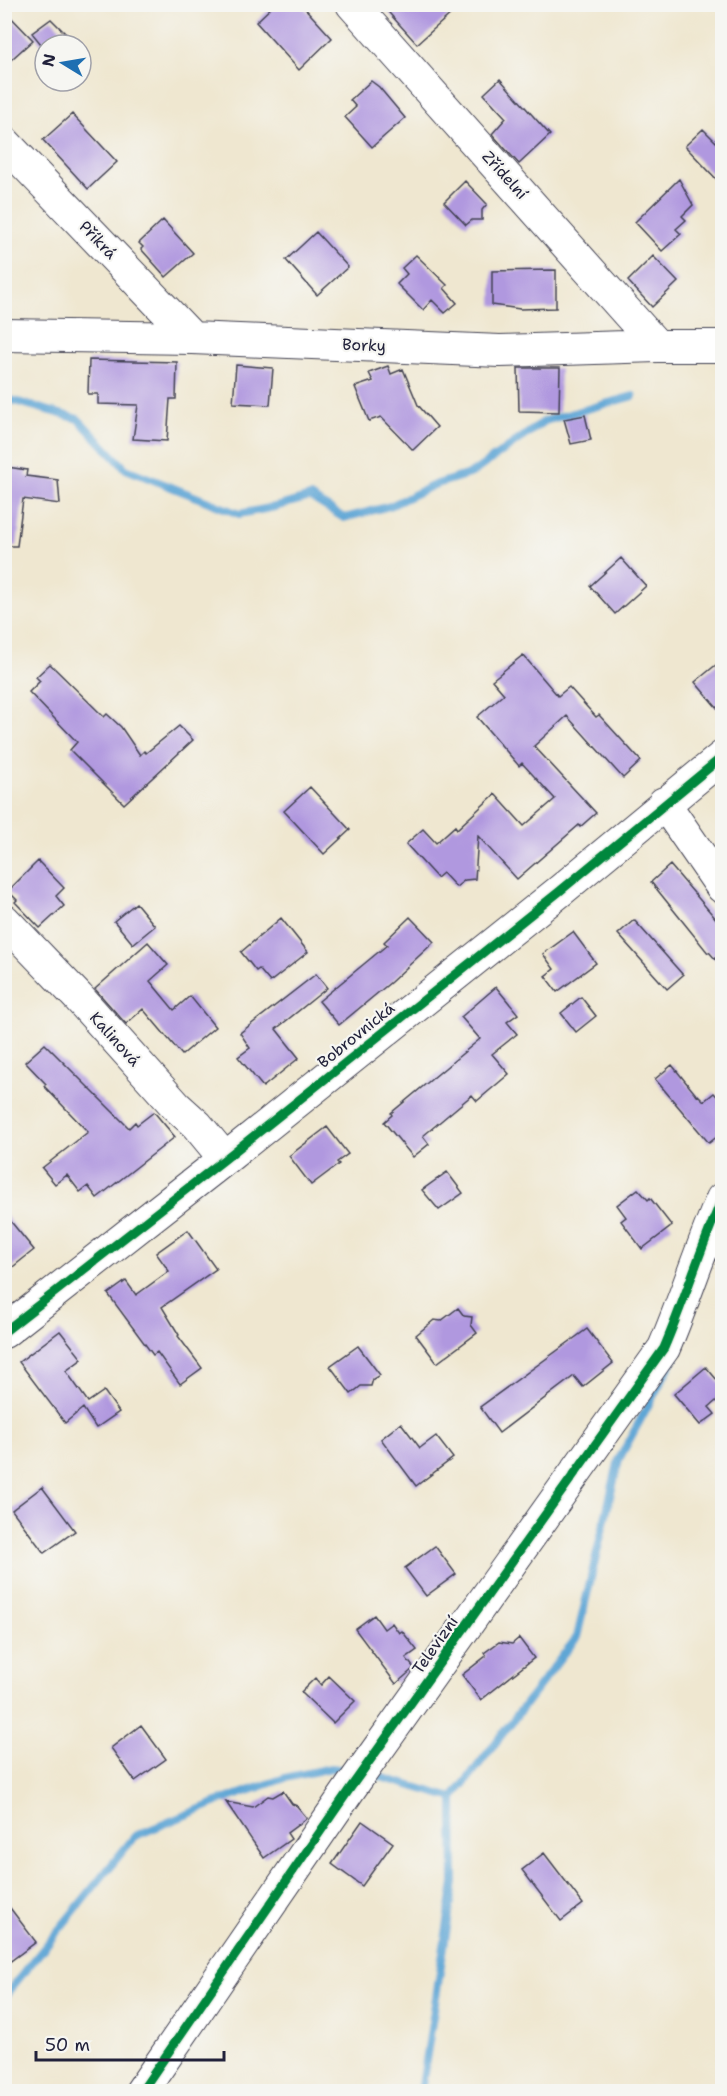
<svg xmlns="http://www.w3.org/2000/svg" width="727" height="2096" font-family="'Shantell Sans',sans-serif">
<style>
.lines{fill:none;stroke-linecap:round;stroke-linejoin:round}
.stream{stroke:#5fa6d5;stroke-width:8}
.building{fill:#b098df}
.minor-casing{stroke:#414051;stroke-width:34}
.minor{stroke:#fff;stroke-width:32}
.cycleway-casing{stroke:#f6f6f2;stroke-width:13}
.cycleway{stroke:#00873e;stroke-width:9}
.labels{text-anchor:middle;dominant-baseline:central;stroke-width:4.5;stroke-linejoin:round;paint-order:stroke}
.street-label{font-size:16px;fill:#22223b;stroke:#f6f6f2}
</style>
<rect width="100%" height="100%" fill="#f6f6f2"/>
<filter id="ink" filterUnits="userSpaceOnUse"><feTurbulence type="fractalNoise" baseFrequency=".0167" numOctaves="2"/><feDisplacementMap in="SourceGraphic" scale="12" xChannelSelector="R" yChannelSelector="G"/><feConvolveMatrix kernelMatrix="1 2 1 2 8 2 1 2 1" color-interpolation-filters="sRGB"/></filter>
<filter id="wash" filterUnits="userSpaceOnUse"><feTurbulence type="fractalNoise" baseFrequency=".008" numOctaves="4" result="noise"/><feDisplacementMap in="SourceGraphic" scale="24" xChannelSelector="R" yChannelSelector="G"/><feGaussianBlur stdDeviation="1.35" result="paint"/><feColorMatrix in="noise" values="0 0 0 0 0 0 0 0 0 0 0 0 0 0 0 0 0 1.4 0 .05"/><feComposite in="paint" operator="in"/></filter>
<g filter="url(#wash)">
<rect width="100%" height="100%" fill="#efe7d0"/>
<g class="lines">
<!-- stream -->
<path class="stream" d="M4,398L78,419L126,469L239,514L275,507L310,497L344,518L390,506L434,485L472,473L545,421L633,396
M370,1774L453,1798L577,1637L619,1459L674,1358
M4,1997L135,1836L217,1802L285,1778L331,1768L352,1771
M421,2092L454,1883L453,1798"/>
</g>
<g id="blocks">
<!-- building -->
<path class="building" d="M275,4H301L332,38L299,70L256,22Z
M381,4H462L417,44Z
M4,10L33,40L4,66Z
M51,19L67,35L54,45H45V49L32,33Z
M500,79L550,135L519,164L492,134L506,118L484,94Z
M371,81L379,87L405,118L372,147L345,117L356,107L350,100Z
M72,114L117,162L88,189L43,140Z
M703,129L723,149V186L685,146Z
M679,179L693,205L682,216L686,220L676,229L681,234L662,251L635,222Z
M465,181L487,204L482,210V220H472L466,225L444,202Z
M163,220L193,253L166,277L141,249L143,247L139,243Z
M316,232L348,267L317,295L286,260Z
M416,255L447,285L444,288L457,303L445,313L432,300L423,310L397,284L407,274L402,268Z
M653,256L678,282L652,307L628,281Z
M556,270V308L520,309L492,305V271Z
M89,360L177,362L176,399H170L167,441L133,439L138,405L98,404V394H88Z
M236,365L273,368L270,405L233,403Z
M388,366L391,374L403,369L418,405L437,427L413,450L381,417L369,421L355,387L373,381L369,373Z
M518,368H560L559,412L519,411Z
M585,415L591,440L571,444L564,419Z
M7,467L27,470L26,476L58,480L60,504L23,499L17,546H4V486Z
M621,558L646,586L615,614L590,586Z
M523,655L558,696L569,687L596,717L599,715L641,761L623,778L567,716L534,746L596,813L580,827L579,825L517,879L478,836L475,879L465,880L456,887L443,873L437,878L406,844L423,829L436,843L455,826L457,829L495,794L524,826L555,799L522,763L519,766L477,717L504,694L492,680Z
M723,659V715L695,682Z
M50,664L104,717L107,714L121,727L140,755L144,751L146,753L179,726L193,740L124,804L70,750L77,742L29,692L40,681L36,677Z
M310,787L350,830L324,854L284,811Z
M38,861L64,888L56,896L64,906L40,928L15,902L17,900L8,891Z
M670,865L723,927V968L709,952L708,953L651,882Z
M136,903L155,926L133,944L114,921Z
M410,917L434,942L391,982L339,1025L319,1001L387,945L384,942Z
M281,918L308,952L270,982L259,969L256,971L241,952Z
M634,920L683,975L667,989L618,934Z
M573,932L596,963L557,992L545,976L554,969L543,954Z
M148,942L168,965L150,981L174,1010L190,996L215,1027L182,1055L143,1009L126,1024L95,989Z
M316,974L327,988L276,1029L299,1058L263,1087L238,1057L250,1048L240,1033Z
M496,987L518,1014L507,1022L517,1034L492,1054L509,1074L477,1101L472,1095L423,1136L429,1144L413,1157L384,1122L392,1115L391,1113L480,1039L461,1017Z
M581,997L596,1016L576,1032L561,1013Z
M45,1044L129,1128L135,1122L137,1125L154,1112L175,1137L97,1198L88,1186L80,1192L67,1175L55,1184L42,1168L88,1132L44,1086L46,1084L25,1062Z
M672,1065L697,1096L698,1095L704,1101L714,1093L723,1103V1132L709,1143L655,1079Z
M327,1127L348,1154L337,1162L339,1164L311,1185L289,1156Z
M447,1172L463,1193L439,1210L422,1190Z
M638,1189L648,1200L650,1198L672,1226L642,1249L621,1221L626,1217L617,1205Z
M4,1213L34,1250L4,1274Z
M188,1230L216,1269L162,1307L179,1335L178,1336L202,1368L180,1384L157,1352L153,1355L108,1294L126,1281L136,1295L169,1271L156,1253Z
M458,1308L464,1316L472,1317L471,1325L477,1333L437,1363L416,1335L434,1320L441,1321Z
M587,1329L613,1363L583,1387L574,1376L499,1433L480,1407Z
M60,1331L82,1359L66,1371L88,1402L104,1391L119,1412L96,1428L83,1408L65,1423L19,1362Z
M358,1346L380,1375L373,1379L371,1386H361L351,1394L330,1366Z
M706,1367L723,1387V1395L709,1407L715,1414L700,1425L674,1394Z
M401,1423L420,1448L436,1436L453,1458L416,1486L381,1439Z
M42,1487L75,1531L44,1553L12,1510Z
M435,1546L456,1574L426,1596L405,1568Z
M374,1615L384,1629L392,1623L399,1633L402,1631L417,1650L406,1658L414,1668L396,1684L355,1629Z
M519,1638L534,1658L481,1700L462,1675L486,1656L484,1653L499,1642L512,1644Z
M329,1676L355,1701L333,1723L301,1692L315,1678L321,1685Z
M141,1725L166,1759L135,1781L111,1748Z
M283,1791L292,1804L297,1806L307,1818L287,1833L291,1839L264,1858L226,1802L253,1807L268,1796L273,1797Z
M362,1821L393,1843L362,1886L332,1864Z
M544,1853L583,1904L561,1921L522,1870Z
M4,1900L36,1942L4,1966Z"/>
</g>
</g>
<g filter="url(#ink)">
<use href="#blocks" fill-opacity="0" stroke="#414051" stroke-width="1.5"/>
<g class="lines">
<defs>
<path id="minor" d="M352,4L657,346
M4,142L192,338
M4,335L192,338L500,351L657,346H722
M664,803L722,887
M4,920L78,997L176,1106L197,1125L225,1159
M4,1332L225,1159L560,891L722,757
M141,2092L351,1787L664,1348C685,1299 701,1247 722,1199"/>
</defs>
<!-- minor casing -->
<use href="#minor" class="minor-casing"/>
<!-- minor -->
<use href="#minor" class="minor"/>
<defs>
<path id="cycleway" d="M4,1332L225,1159L560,891L722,757
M141,2092L351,1787L664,1348C685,1299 701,1247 722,1199"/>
</defs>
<!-- cycleway casing -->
<use href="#cycleway" class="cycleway-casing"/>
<!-- cycleway -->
<use href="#cycleway" class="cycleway"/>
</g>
</g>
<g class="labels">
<!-- street labels -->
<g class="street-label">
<text transform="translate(505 175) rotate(48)">Zřídelní</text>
<text transform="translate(98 240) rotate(46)">Příkrá</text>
<text transform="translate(364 345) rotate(2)">Borky</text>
<text transform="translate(356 1035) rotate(-39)">Bobrovnická</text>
<text transform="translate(115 1039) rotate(48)">Kalinová</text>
<text transform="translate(435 1645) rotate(-55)">Televizní</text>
</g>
</g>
<!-- margin -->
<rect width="727" height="2096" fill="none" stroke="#f6f6f2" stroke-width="24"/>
<!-- north arrow -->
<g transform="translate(63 63) rotate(281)"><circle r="28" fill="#f6f6f2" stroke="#a1a1a9" stroke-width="1.5"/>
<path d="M0-4.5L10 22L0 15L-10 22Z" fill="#1f6fb2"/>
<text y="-9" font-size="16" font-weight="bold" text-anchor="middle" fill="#22223b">N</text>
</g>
<!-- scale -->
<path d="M36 2051v9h188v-9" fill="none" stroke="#22223b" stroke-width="3"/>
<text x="45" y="2051" font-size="18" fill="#22223b" stroke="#f6f6f2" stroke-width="4.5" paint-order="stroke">50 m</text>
</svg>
